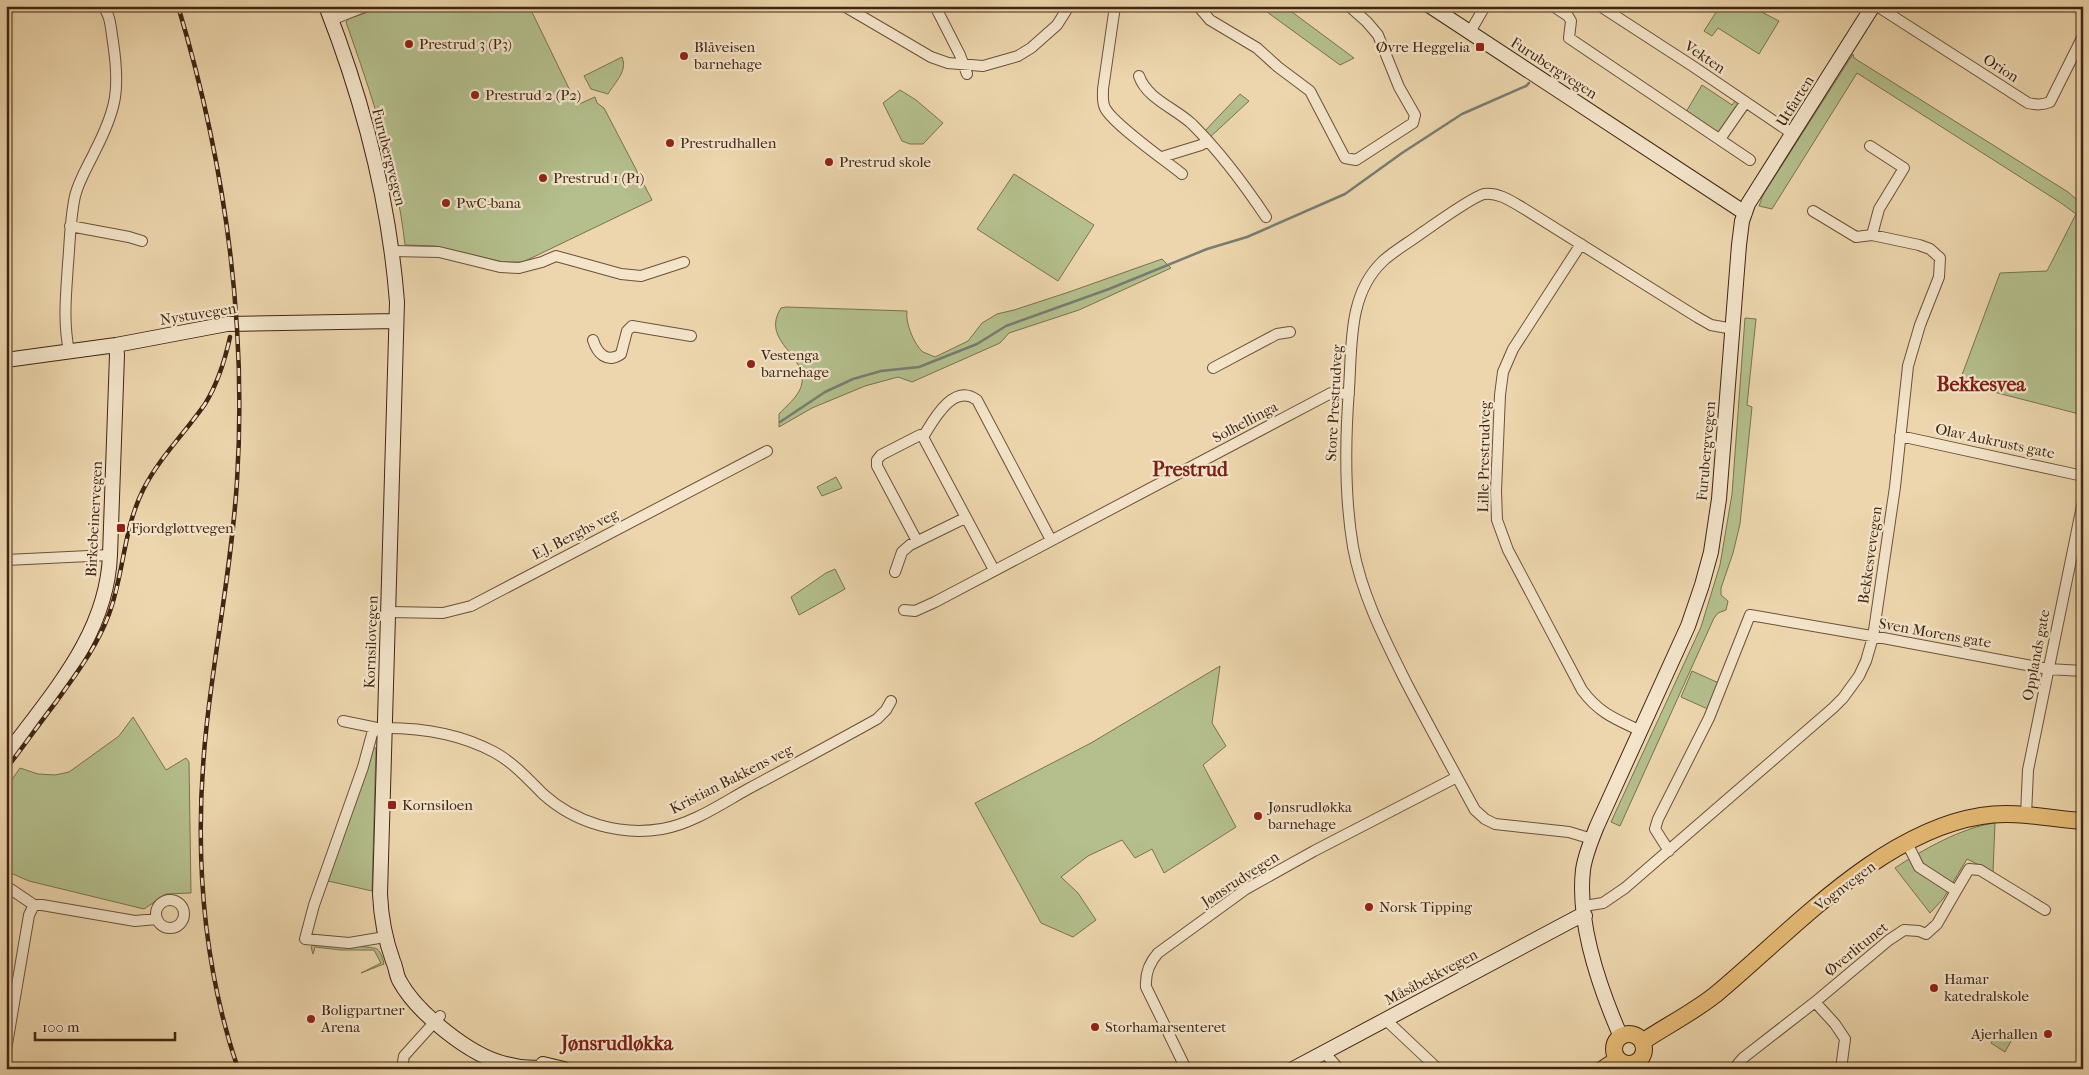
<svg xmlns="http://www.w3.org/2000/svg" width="2089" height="1075" font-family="'IM FELL French Canon',serif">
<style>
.green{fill:#b4bf8d;stroke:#7a724f}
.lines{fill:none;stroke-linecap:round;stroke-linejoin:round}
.stream{stroke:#787d73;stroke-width:2.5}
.street-casing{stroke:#6b5138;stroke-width:12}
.secondary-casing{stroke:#402511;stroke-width:16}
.primary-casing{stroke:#402511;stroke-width:18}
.street{stroke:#f3e4ca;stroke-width:10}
.secondary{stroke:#f3e4ca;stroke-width:14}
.primary{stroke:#e6bb76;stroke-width:16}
.rail-casing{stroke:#402511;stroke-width:4.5}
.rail{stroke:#f3e4ca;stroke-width:2.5;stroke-dasharray:8;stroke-linecap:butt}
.poi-dot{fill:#8f2418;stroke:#f3e4ca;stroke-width:2}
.labels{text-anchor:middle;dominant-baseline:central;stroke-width:4.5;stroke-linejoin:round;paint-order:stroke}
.poi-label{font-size:15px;fill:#402511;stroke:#f3e4ca;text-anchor:start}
.street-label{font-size:15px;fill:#402511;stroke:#f3e4ca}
.district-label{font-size:20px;font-weight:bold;fill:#7a1f14;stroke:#f3e4ca}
</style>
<rect width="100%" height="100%" fill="#edd6ad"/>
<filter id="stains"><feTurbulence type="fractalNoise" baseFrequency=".004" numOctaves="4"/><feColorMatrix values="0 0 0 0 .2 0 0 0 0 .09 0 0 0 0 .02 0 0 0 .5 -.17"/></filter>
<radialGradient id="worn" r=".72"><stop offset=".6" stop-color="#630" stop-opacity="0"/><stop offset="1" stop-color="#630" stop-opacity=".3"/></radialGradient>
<!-- green -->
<path class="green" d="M386,6H529L577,105L595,97L597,103L604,108L652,200L523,262H503L435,246L405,245C396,166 372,96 346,22L348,19Z
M1270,6H1281L1292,12L1354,58L1340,65L1267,12Z
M1720,6H1750L1779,21L1759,54L1718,28L1712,36L1704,31Z
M1853,54L1854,58L2068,192L2083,205V415L1959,383L2000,273L2047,271L2076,214L2061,203L1857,73L1772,209L1759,206L1763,195Z
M622,57C628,71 615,82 608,94L591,89L584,76Z
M1702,85L1732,105L1736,100L1738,102L1737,108L1719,132L1713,131L1686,112Z
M900,90L916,100L943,123L923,144H910L902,141L883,103Z
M1240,94L1249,101L1207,140L1202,134Z
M1014,174L1094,225L1058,281L977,229Z
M1162,259L1171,268L1079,310L1009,333L1000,343L912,382L898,377L865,386L812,408L779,427V414C786,406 797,398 801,387C811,356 759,342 781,308L786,307L907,311C905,322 914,345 923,352C927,354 931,355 935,357L968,341L982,323L997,314L1014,310L1069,292Z
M1745,318L1756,319L1747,405L1752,407L1740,524L1733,553L1721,588V595L1728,601L1726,610L1718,613L1714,618L1620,826L1611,822L1701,627L1720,565L1732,494Z
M836,477L842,488L822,496L817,487Z
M835,569L845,589L799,615L791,597L826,573Z
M1220,666L1212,723L1226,746L1203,765L1236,827L1164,873L1152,849L1135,858L1122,840L1088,856L1061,877L1078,893L1096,920L1073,937L1041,923L975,803L1091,743Z
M1692,671L1721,684L1710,710L1681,697Z
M133,717L166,770L186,758L189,762L191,893L166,894L144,909L29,881L6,871V788L20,768L38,774L55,775L69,772L119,736Z
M373,748H376L372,891L328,881Z
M1995,823L1993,872L1967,859L1943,899L1930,913L1895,868C1922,850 1963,827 1995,823Z
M313,945C322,945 374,946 377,949C381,952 383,959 384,964L361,973L381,963L374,950H340L315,947L313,954L311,947Z
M1998,1033L2011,1041L2005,1052L1991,1043Z"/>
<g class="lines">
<!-- stream -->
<path class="stream" d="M780,422L825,392L853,379L881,371L919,367L977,344L1006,326L1109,289L1207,249L1247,237L1345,194L1402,153L1462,114L1526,86L1529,83"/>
<defs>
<path id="street" d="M844,6L931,57L948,63L983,66L1018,56L1031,48L1057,25L1069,6
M935,6L960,55L967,74
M1115,6L1103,89C1103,96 1102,102 1105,108C1113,124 1166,161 1182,174
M1198,6L1210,20L1257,48L1278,67L1310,91L1345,158L1356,160L1413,123L1415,115L1399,87L1378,35L1367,22L1349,6
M1553,6L1568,16L1571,21L1569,38L1750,160
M1600,6L1691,65L1793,134
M1877,6L2028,103C2037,105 2042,105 2050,102L2083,36
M2079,6L2083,10
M331,20L366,6
M1470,32L1485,6
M1139,76C1147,99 1175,108 1192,124C1221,153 1244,184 1266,217
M1720,139L1745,103
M1162,157L1201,145L1208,141
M1813,211L1856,237L1872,235
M70,226L129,237L142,241
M1581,244L1513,349L1503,372L1500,395L1496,491L1497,520L1508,550L1582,690C1599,713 1615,719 1641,731
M393,251L439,252L500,267L519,268L542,262L556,256L621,274L641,276L684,262
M593,340C597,353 607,364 621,354L627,331L632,326L691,336
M69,351C63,322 66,294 68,264C70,241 70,219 75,196C79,180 88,166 95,151C117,108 120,89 113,42C111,31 111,14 102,6
M1213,368L1277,334L1290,332
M6,370V382
M1900,436L2083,476
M923,437C933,421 953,382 977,400L1051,540
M917,541L877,466V460L881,455L920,435L923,437L994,570
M6,560L110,555
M895,572L902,552L910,545L965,518
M904,610L915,611L935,602L1331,393L1349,394
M389,612L443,613L471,606L767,451
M343,721L377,728
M2026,815L2028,770L2083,501
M1592,839L1569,832L1495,824L1485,819L1475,810C1452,768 1429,726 1407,684C1385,640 1362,596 1353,547C1344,494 1345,442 1349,389C1352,345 1348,294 1383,261C1395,250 1410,242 1423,232C1435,224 1472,197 1484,194C1498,192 1511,201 1523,208L1697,317L1711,325L1733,329
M1907,843L1919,867L1956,891L1969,869L1980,870L2045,910
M1669,851L1655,829L1658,819L1709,718L1750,615L1883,638L2048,669L2083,671
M6,886L34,905H42L135,921L157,919
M156 914a14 14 0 1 1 28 0a14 14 0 1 1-28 0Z
M1584,906L1603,903L1625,888L1833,708L1843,698L1859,676L1866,661L1873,637L1895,487L1908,366L1920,325L1939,277L1940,258L1930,249L1919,245L1872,235L1879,209L1904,168L1870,146
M385,937L349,943L305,939L314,905L363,767L372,734L377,728C417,727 459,733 494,752C514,763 528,779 543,794C575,823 620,836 662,829C692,824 721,804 748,789C791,766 834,743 877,719L886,710L891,701
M1815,1002L1889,940L1904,930L1919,931L1926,934L1937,924L1956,891
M1386,1020L1438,1069
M6,1050L29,915L34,905
M1324,1052L1339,1069
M402,1069L404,1056L440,1016
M1186,1069L1146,987C1145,973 1149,963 1158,953L1246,889L1314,851L1457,777
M1736,1069L1737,1065L1743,1058L1815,1002L1835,1024L1845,1039L1841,1069"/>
<path id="secondary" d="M326,6C364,103 389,199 397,302L380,894C381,918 385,939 393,961C396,967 396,974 399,980C416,1012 470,1056 506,1064C520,1068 536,1069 551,1066
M1430,6L1745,213
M6,360L116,345L227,324L396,321
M6,756C51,694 107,635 110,555L117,355L116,345
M1621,1037C1600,989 1577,923 1583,870C1585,855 1591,841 1597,826L1688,626L1702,585L1711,552L1719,499L1739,245L1742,221L1748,204L1873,6
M1637,1062L1640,1069
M543,1064L564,1069
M1293,1069L1578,917L1585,916"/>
<path id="primary" d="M1614 1049a15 15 0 1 1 30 0a15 15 0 1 1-30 0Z
M1642,1042C1666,1026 1692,1013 1715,995C1791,932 1880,832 1981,816C2015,810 2049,819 2083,821
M1603,1069L1618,1059"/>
</defs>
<!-- street casing -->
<use href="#street" class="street-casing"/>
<!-- secondary casing -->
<use href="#secondary" class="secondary-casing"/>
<!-- primary casing -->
<use href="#primary" class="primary-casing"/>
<!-- street -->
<use href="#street" class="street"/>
<!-- secondary -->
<use href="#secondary" class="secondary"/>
<!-- primary -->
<use href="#primary" class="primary"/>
<defs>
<path id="rail" d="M178,6C224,159 247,321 237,481C232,562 216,642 207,722C194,838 200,957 238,1069
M6,769C23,747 39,724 56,702C76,674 97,647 109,614C124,574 123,530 143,490C159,458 185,433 205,404C218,383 225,360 230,337"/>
</defs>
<!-- rail casing -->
<use href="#rail" class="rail-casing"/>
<!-- rail -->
<use href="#rail" class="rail"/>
</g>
<!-- markers -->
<g class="poi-dot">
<circle cx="409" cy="44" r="5"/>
<rect x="1475" y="42" width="10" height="10" rx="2.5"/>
<circle cx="684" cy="56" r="5"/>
<circle cx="475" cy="95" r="5"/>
<circle cx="670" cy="143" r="5"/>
<circle cx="829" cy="162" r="5"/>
<circle cx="543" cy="178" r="5"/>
<circle cx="446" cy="203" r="5"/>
<circle cx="751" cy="364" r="5"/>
<rect x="116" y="523" width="10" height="10" rx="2.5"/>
<rect x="387" y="800" width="10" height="10" rx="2.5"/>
<circle cx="1258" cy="816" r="5"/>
<circle cx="1369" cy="907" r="5"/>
<circle cx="1934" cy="988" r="5"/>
<circle cx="311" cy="1019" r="5"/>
<circle cx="1095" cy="1027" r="5"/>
<circle cx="2048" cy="1034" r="5"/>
</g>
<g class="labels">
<!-- poi labels -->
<g class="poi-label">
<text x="419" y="44">Prestrud 3 (P3)</text>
<text x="694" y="47">Blåveisen<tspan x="694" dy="17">barnehage</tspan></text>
<text x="1470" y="47" text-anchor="end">Øvre Heggelia</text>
<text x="485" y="95">Prestrud 2 (P2)</text>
<text x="680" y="143">Prestrudhallen</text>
<text x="839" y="162">Prestrud skole</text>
<text x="553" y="178">Prestrud 1 (P1)</text>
<text x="456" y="203">PwC-bana</text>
<text x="761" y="355">Vestenga<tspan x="761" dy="17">barnehage</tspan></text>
<text x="131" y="528">Fjordgløttvegen</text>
<text x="402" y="805">Kornsiloen</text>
<text x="1268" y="807">Jønsrudløkka<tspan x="1268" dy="17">barnehage</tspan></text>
<text x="1379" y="907">Norsk Tipping</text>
<text x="1944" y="979">Hamar<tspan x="1944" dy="17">katedralskole</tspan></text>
<text x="321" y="1010">Boligpartner<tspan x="321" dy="17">Arena</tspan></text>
<text x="1105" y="1027">Storhamarsenteret</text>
<text x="2038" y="1034" text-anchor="end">Ajerhallen</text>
</g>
<!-- street labels -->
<g class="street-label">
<text transform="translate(1705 57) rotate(34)">Vekten</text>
<text transform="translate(1554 68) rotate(33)">Furubergvegen</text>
<text transform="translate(2001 68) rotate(33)">Orion</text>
<text transform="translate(1795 101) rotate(-58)">Utfarten</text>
<text transform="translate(389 157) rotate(76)">Furubergvegen</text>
<text transform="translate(198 314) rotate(-9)">Nystuvegen</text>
<text transform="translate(1334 403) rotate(-87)">Store Prestrudveg</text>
<text transform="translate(1245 422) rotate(-28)">Solhellinga</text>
<text transform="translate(1995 441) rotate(12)">Olav Aukrusts gate</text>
<text transform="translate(1706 451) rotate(-85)">Furubergvegen</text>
<text transform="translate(1484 457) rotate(-89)">Lille Prestrudveg</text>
<text transform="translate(94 519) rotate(-87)">Birkebeinervegen</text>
<text transform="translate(575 534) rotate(-27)">E.J. Berghs veg</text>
<text transform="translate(1870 555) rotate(-82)">Bekkesvevegen</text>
<text transform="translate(1935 633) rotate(10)">Sven Morens gate</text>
<text transform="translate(371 642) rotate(-88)">Kornsilovegen</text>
<text transform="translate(2036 655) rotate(-79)">Opplands gate</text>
<text transform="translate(731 779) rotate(-27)">Kristian Bakkens veg</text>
<text transform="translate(1240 879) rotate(-33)">Jønsrudvegen</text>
<text transform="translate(1845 886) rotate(-37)">Vognvegen</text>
<text transform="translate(1856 949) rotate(-39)">Øverlitunet</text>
<text transform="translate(1431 977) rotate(-28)">Måsåbekkvegen</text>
</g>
<!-- district labels -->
<g class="district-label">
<text x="1981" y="384">Bekkesvea</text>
<text x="1190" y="469">Prestrud</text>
<text x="617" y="1043">Jønsrudløkka</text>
</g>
</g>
<!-- margin -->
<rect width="2089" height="1075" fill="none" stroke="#edd6ad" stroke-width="25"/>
<rect x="8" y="8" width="2074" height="1060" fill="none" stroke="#402511" stroke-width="2.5"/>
<rect x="12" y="12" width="2064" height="1050" fill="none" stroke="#402511"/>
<!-- scale -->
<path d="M35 1032v8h140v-8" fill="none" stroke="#402511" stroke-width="2.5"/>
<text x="42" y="1032" font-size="15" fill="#402511" stroke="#f3e4ca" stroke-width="4" paint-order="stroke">100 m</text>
<rect width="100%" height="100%" filter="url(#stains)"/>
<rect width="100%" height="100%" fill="url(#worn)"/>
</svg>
